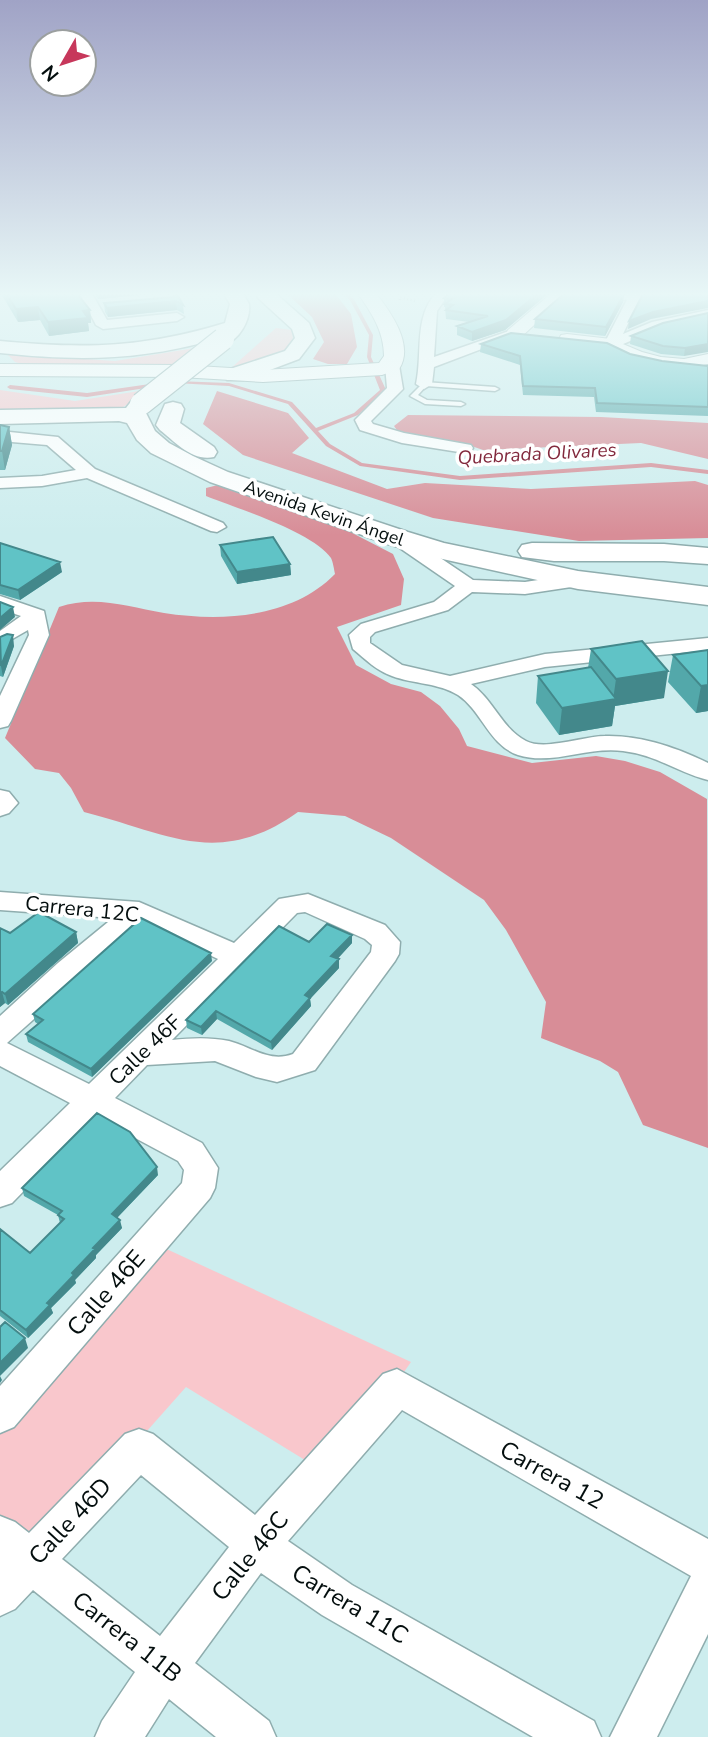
<svg xmlns="http://www.w3.org/2000/svg" width="708" height="1737" font-family="'Nunito Sans',sans-serif">
<style>
.green{fill:#f9c7cc}
.forest{fill:#d88d97}
.lines{fill:none;stroke-linecap:round;stroke-linejoin:round}
.stream{fill:#d58a94;fill-rule:evenodd}
.service-casing{stroke:#8fadae;stroke-width:3}
.minor-casing{stroke:#8fadae;stroke-width:3}
.tertiary-casing{stroke:#8fadae;stroke-width:2}
.secondary-casing{stroke:#8fadae;stroke-width:2}
.primary-casing{stroke:#8fadae;stroke-width:3}
.path{stroke:#697e7f;stroke-width:2.5;stroke-dasharray:1 2.5;stroke-linecap:butt}
.service{fill:#fff;fill-rule:evenodd}
.minor{fill:#fff;fill-rule:evenodd}
.tertiary{fill:#fff;fill-rule:evenodd}
.secondary{fill:#fff;fill-rule:evenodd}
.primary{fill:#fff;fill-rule:evenodd}
.primary-bridge-casing{stroke:#8fadae;stroke-width:24;stroke-linecap:butt}
.primary-bridge{stroke:#fff;stroke-width:22}
.wall{fill:#53a8aa}
.shaded-wall{fill:#43888b}
.building{fill:#60c3c6;stroke:#43888b;stroke-width:2}
.labels{text-anchor:middle;dominant-baseline:central;stroke-width:7;stroke-linejoin:round;paint-order:stroke}
.far-street-label{font-size:18px;fill:#040e0e;stroke:#fff}
.far-water-label{font-size:19px;font-style:italic;fill:#82293d;stroke:#fff}
.street-label{font-size:21px;fill:#040e0e;stroke:#fff}
.near-street-label{font-size:24px;fill:#040e0e;stroke:#fff}
</style>
<rect width="100%" height="100%" fill="#cdedee"/>
<!-- green -->
<path class="green" d="M276,328L292,330L293,340L288,350L230,369Z
M201,347L172,370L30,366L15,362L7,354L115,361Z
M152,389L115,412L0,416V390L75,401Z
M160,1246L411,1362L331,1476L186,1387L68,1520L22,1537L0,1515V1431Z"/>
<!-- forest -->
<path class="forest" d="M285,292H334L351,314L357,347L347,364H328L313,359L324,342L312,317Z
M217,391L288,413L309,438L292,453L387,489L425,483L531,489L695,481L708,485V538L579,541L433,518L243,455L203,424Z
M408,415L601,417L708,423V459L641,443L483,450L463,443L399,433L394,426Z
M218,485L329,521L393,554L404,579L401,605L337,627L356,665L391,684L421,692L440,706L459,729L467,746L532,763L596,756L625,761L660,772L707,799L708,1148L643,1125L618,1072L600,1061L541,1038L546,1002L506,930L484,900L391,838L345,816L298,812C218,869 167,833 84,812L71,788L59,773L35,769L5,738L59,607C96,595 128,607 164,613C222,622 292,618 335,574C334,569 333,562 331,558C313,532 236,508 206,496V488Z"/>
<g class="lines">
<!-- stream -->
<path class="stream" d="M343,292H347L355,301L373,335L371,357L386,390L358,415L318,431L330,444L362,463L460,476L651,463L708,470V474L651,467L460,480L360,466L326,446L288,404L229,386L175,383L173,382L175,381L229,383L292,402L316,428L354,413L380,390L367,357L369,335L351,302Z
M157,383L159,384V386L87,397L10,389L7,387L10,385L87,393Z"/>
<defs>
<path id="service" d="M424,382L495,387L499,389L495,391L426,386L418,395L427,400L461,402L465,404L461,406L425,404L410,396Z"/>
<path id="minor" d="M79,292H91L107,320L177,313L184,317L177,321L103,329L96,325Z
M437,292H450L437,311L434,357L509,331H519L521,334L434,367L432,384L424,389L416,384C423,353 413,317 437,292Z
M631,292L642,294L623,334L652,322L708,310V318L661,328L616,347H606L604,344Z
M392,361L399,365L403,389L371,421L373,424L404,433L471,445L473,448L471,451L465,453L402,443L360,430L355,420L387,388L385,365Z
M0,431L58,437L95,469L223,523L226,527L217,532L211,531L87,478L42,486L0,488V478L42,476L76,470L47,445L0,441Z
M398,532L405,534L473,580L525,582L578,574L588,580L578,586L525,594L472,592L448,610L375,632L370,637V643L402,665L450,676L545,654L708,638V650L545,667L471,684C493,699 502,729 526,741C545,751 584,736 605,736C640,735 678,748 708,763V780C679,773 657,755 623,751C588,746 552,766 518,755C489,745 482,711 458,695C439,683 413,684 392,676C377,671 365,659 353,649L349,635L361,624L434,602L455,586L391,542L389,538Z
M0,596L44,611L49,635L11,721L8,726L0,728V696L29,635L28,630L0,646V631L21,616L0,609Z
M0,790L9,792L18,803L9,813L0,816Z
M0,892L139,902L234,943L279,899L308,894L385,925L400,942L399,954L395,961L315,1070L277,1082L256,1077L215,1061L147,1065L115,1098L202,1143L218,1168L215,1188L210,1198L14,1427L0,1433V1386L182,1183L184,1170L178,1161L96,1117L12,1203L0,1207V1171L70,1103L0,1066V1016L58,963L113,918L0,910ZM305,912L365,939L372,945L371,952L293,1054C269,1063 252,1047 229,1041C210,1037 191,1038 172,1040L297,913ZM142,923L218,959L89,1084L7,1043Z
M397,1369L708,1539V1634L657,1737H610L691,1576L402,1410L288,1541L352,1585L594,1721L601,1737H533L322,1615L261,1573L195,1663L269,1721L276,1737H216L169,1699L145,1737H95L102,1721L135,1672L33,1590L15,1609L0,1616V1516L15,1522L29,1533L125,1434L139,1429L153,1434L255,1515L383,1374ZM141,1475L229,1547L160,1636L62,1559Z"/>
<path id="tertiary" d="M553,292H570L520,338H508L506,334L508,330Z
M567,334L611,339L642,352L661,357L684,359L708,354V364L684,369L661,367L630,360L607,349L561,343L559,339L561,335Z"/>
<path id="secondary" d="M357,292H375C390,311 415,345 399,369L382,375L263,382L180,377L0,376V364L180,365L263,370L379,363L384,356C384,331 371,312 357,292Z
M565,292H654C644,303 575,303 565,292Z"/>
<path id="primary" d="M223,292H242L249,304C251,320 239,341 223,345L213,340C138,361 77,361 0,353V341C85,349 143,348 225,323L230,304Z
M257,292H274L309,323L315,338L299,359L243,380H227L224,375L227,370L285,351L295,338L292,329L258,298Z
M141,397L149,399L152,404L146,413L155,431L169,443L193,456L228,472L408,532L444,543L578,571L708,587V605L578,589L438,558L388,544L210,482L151,453L137,440L127,423L119,421L0,424V410L126,408L133,399Z
M173,402L181,404L184,409L180,423L214,447L217,452L214,457C193,462 175,442 160,430L156,425L165,404Z
M532,543L664,544L708,548V564L664,561H554L522,557L518,551L522,545Z"/>
</defs>
<!-- service casing -->
<use href="#service" class="service-casing"/>
<!-- minor casing -->
<use href="#minor" class="minor-casing"/>
<!-- tertiary casing -->
<use href="#tertiary" class="tertiary-casing"/>
<!-- secondary casing -->
<use href="#secondary" class="secondary-casing"/>
<!-- primary casing -->
<use href="#primary" class="primary-casing"/>
<!-- path -->
<path class="path" d="M400,300V297L415,301"/>
<!-- service -->
<use href="#service" class="service"/>
<!-- minor -->
<use href="#minor" class="minor"/>
<!-- tertiary -->
<use href="#tertiary" class="tertiary"/>
<!-- secondary -->
<use href="#secondary" class="secondary"/>
<!-- primary -->
<use href="#primary" class="primary"/>
<defs>
<path id="primary-bridge" d="M141,404L223,339"/>
</defs>
<!-- primary-bridge casing -->
<use href="#primary-bridge" class="primary-bridge-casing"/>
<!-- primary-bridge -->
<use href="#primary-bridge" class="primary-bridge"/>
</g>
<!-- wall -->
<path class="wall" d="M0,292H79V296L90,310L91,323H88L89,331L49,336L40,320L18,322Z
M93,292H172L98,299Z
M451,292H550L505,330L472,341L457,335V326L469,322L446,319L445,307H444V298Z
M596,294H624L623,302L605,336L534,328L535,319Z
M173,297L183,305L184,314L177,310L108,317L105,312L104,303Z
M708,313L684,356L661,354L630,344L631,336Z
M481,344L630,354L662,361L708,366V416L596,412L594,397L523,395L520,365L480,352Z
M0,425L9,427L12,445L5,470H0Z
M0,543L62,572L20,600L0,594Z
M220,545L290,564L291,575L237,584L221,556Z
M0,637L14,646L3,677L0,676Z
M591,649L664,698L615,706L612,726L559,735L536,703L538,676L588,668Z
M708,650V711L696,713L668,682L673,655Z
M0,928L10,933L76,932L78,943L8,1005L5,1003L0,1007Z
M352,935V943L337,959H339V968L310,999L311,1006L272,1050L217,1019L202,1035L187,1028L186,1020Z
M212,961L92,1077L28,1042L26,1034L38,1024L35,1022L33,1014Z
M158,1175L117,1218L122,1228L96,1255V1258L75,1280L76,1283L51,1308L53,1313L28,1338L0,1316V1229L30,1253L60,1223L58,1215L24,1196L22,1188Z"/>
<!-- shaded-wall -->
<path class="shaded-wall" d="M98,292H172L98,299Z
M540,292H550L505,330L472,341V332Z
M624,294L623,302L605,336L606,327Z
M176,301L177,310L108,317L107,308Z
M708,301V308L651,319L628,329L629,321L653,312Z
M38,307L40,320L18,322L16,309Z
M90,310L91,323H88L89,331L49,336L48,322L83,311Z
M708,344V352L684,356L685,348Z
M9,427L12,445L5,470L2,451Z
M60,562L62,572L20,600L18,590Z
M290,564L291,575L237,584V572Z
M13,607L15,617L0,630V618Z
M13,635L14,646L3,677L1,666Z
M668,671L664,698L615,706L612,726L559,735L562,708L613,700L616,679Z
M708,685V711L696,713L701,686Z
M76,932L78,943L8,1005L5,994Z
M352,935V943L332,965L331,956Z
M211,953L212,961L92,1077L91,1069Z
M339,959V968L310,999L311,1006L272,1050L271,1042L305,995Z
M2,992L5,1003L0,1007V993Z
M216,1011L217,1019L202,1035L201,1027Z
M157,1167L158,1175L113,1222L112,1214Z
M120,1220L122,1228L96,1255V1258L75,1280L76,1283L51,1308L53,1313L28,1338L26,1330L47,1303L93,1248Z
M25,1338L28,1348L0,1376L2,1380L0,1383V1363Z"/>
<!-- building -->
<path class="building" d="M5,292H79V296L90,310L83,311L88,318L48,322L38,307L16,309Z
M451,292H540L506,320L472,332L457,326L488,316L446,310L453,305L445,304L452,299L444,298Z
M566,292H585L596,294H624L606,327L535,319Z
M644,292H702L708,293V301L653,312L629,321Z
M177,294L183,305L176,301L107,308L104,303L173,297Z
M708,313V344L685,348L663,346L631,336L663,323Z
M511,333L607,343L630,354L662,361L708,366V407L597,403L595,388L523,386L520,356L481,344Z
M0,425L9,427L2,451H0Z
M273,537L290,564L237,572L220,545Z
M0,543L60,562L18,590L0,585Z
M0,602L13,607L0,618Z
M7,634L13,635L1,666L0,637Z
M642,641L668,671L616,679L591,649Z
M708,650V685L701,686L673,655Z
M591,667L616,699L562,708L538,676Z
M39,912L76,932L5,994L2,992L0,993V928L10,933Z
M141,918L211,953L91,1069L26,1034L43,1020L33,1014Z
M327,924L352,935L331,956L339,959L305,995L310,998L271,1042L216,1011L201,1027L186,1020L279,926L309,942Z
M97,1113L130,1132L157,1167L112,1214L120,1220L93,1248L95,1249L72,1273L74,1275L47,1303L50,1305L26,1330L0,1310V1229L30,1253L64,1219L58,1215L62,1211L22,1188Z
M5,1322L25,1338L0,1363V1327Z"/>
<!-- sky -->
<linearGradient id="sky" x2="0" y2="1"><stop stop-color="#a0a3c6"/><stop offset="0.55" stop-color="#e8f7f7"/><stop offset="1" stop-color="#e8f7f7" stop-opacity="0"/></linearGradient>
<rect width="708" height="535" fill="url(#sky)"/>
<g class="labels">
<!-- far-street labels -->
<g class="far-street-label">
<text transform="translate(324 513) rotate(19)">Avenida Kevin Ángel</text>
</g>
<!-- far-water labels -->
<g class="far-water-label">
<text transform="translate(537 454) rotate(-3)">Quebrada Olivares</text>
</g>
<!-- street labels -->
<g class="street-label">
<text transform="translate(82 909) rotate(6)">Carrera 12C</text>
<text transform="translate(145 1050) rotate(-44)">Calle 46F</text>
</g>
<!-- near-street labels -->
<g class="near-street-label">
<text transform="translate(106 1293) rotate(-49)">Calle 46E</text>
<text transform="translate(552 1475) rotate(29)">Carrera 12</text>
<text transform="translate(70 1521) rotate(-47)">Calle 46D</text>
<text transform="translate(250 1556) rotate(-51)">Calle 46C</text>
<text transform="translate(350 1604) rotate(31)">Carrera 11C</text>
<text transform="translate(127 1637) rotate(38)">Carrera 11B</text>
</g>
</g>
<!-- north arrow -->
<g transform="translate(63 63) rotate(231)"><circle r="33" fill="#ffffff" stroke="#9b9f9f" stroke-width="2"/>
<path d="M0-5L12 26L0 18L-12 26Z" fill="#c7375b"/>
<text y="-10" font-size="19" font-weight="bold" text-anchor="middle" fill="#040e0e">N</text>
</g>
</svg>
